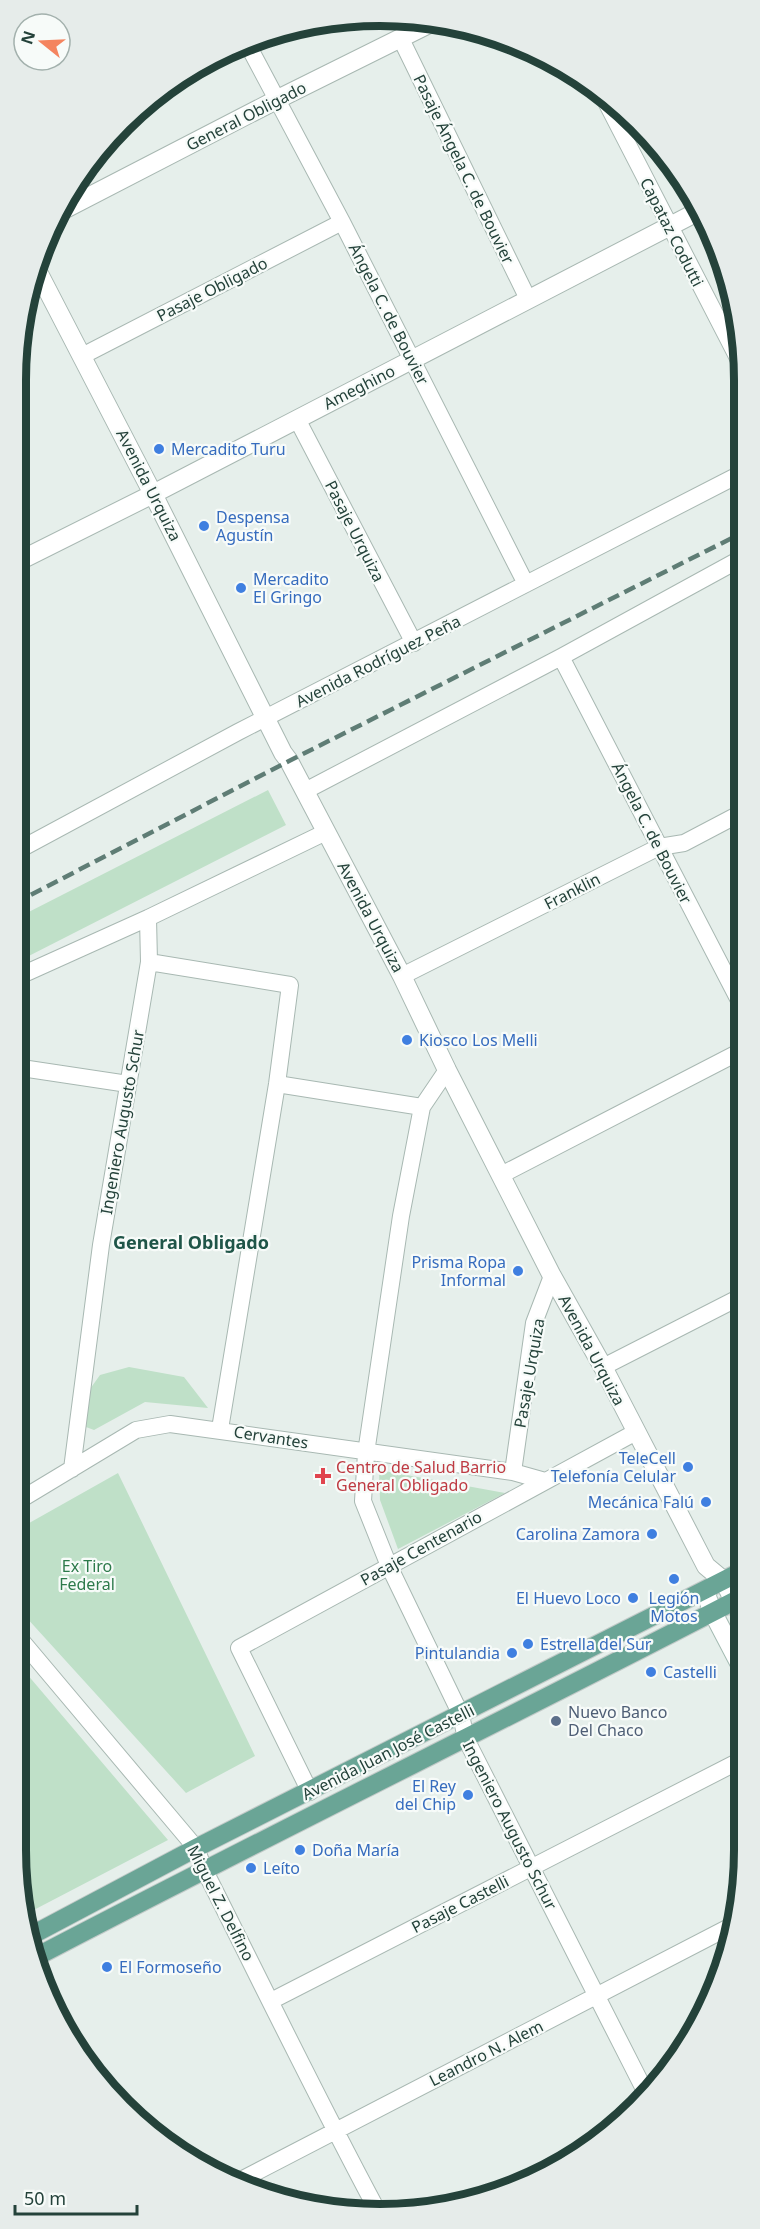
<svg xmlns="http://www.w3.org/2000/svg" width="760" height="2229" font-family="'Noto Sans',sans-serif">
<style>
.green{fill:#bfe0c8}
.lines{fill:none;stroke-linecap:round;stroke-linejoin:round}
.minor-casing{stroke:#a8b8b2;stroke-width:18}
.tertiary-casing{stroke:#a8b8b2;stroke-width:20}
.secondary-casing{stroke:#a4bbb3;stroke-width:20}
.primary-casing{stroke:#c2cac8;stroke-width:20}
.minor{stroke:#fff;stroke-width:16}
.tertiary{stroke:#fff;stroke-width:18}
.secondary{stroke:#fff;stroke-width:18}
.primary{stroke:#6aa596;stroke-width:18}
.rail{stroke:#5f7d75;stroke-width:4.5;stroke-dasharray:12 6;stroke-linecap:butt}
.shop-dot{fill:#3f7fe0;stroke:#f7fbf9;stroke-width:2}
.health-dot{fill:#e0444e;stroke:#f7fbf9;stroke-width:2}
.service-dot{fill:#5c6f8a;stroke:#f7fbf9;stroke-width:2}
.labels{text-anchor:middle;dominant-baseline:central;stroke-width:4.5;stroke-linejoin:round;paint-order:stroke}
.street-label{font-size:16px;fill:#24423a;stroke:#f7fbf9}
.shop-label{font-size:16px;fill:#366cbe;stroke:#f7fbf9;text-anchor:start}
.health-label{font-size:16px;fill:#be3a42;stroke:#f7fbf9;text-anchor:start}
.park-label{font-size:16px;fill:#2d7a4b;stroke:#f7fbf9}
.service-label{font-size:16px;fill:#4e5e75;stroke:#f7fbf9;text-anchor:start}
.neighbourhood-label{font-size:18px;font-weight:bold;fill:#1f5548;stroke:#f7fbf9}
.rim{fill:none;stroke:#24423a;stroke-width:8}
</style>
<rect width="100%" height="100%" fill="#e6efeb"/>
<!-- green -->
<path class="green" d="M268,790L286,825L15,963V919Z
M129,1367L184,1377L208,1408L145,1402L94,1430L86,1427L90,1389L100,1375Z
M379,1470L505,1493L398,1549L380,1500Z
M118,1473L255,1756L186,1793L15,1605V1531Z
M15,1660L168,1840L28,1913L15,1849Z"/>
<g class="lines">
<defs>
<path id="minor" d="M401,39L528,299
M249,47L342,222L526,584
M604,98L742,366
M82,356L342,222
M297,419L414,643
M561,657L743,1008
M305,791L561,657L742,558
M15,852L238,732L742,473
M149,962L290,985L277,1084L220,1429
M402,976L659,847L684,843L743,812
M15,978L148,918L326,832
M15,1067L128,1084
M447,1070L422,1107L401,1216L366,1453L363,1501L389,1566L461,1715L466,1739L645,2091
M277,1084L422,1107
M501,1175L743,1050
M603,1367L744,1295
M72,1469L101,1245L149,962L148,918
M513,1472L534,1323L552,1276
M15,1503L136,1430L170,1424L513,1472L545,1481
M15,1633L196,1848L204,1869C261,1982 316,2096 376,2208
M310,1792L239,1648L636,1432
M271,2001L745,1758
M237,2182L735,1924"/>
<path id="tertiary" d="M65,209L278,99L429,24
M36,268L153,494L283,753L289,761L402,976L447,1070L552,1276L603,1367L706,1566L724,1581
M15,563L153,494L701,210"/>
<path id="secondary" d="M724,1581L745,1624
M705,1591L712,1611L745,1674"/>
<path id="primary" d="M32,1935L196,1848L744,1570
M36,1957C271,1834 509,1718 744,1596"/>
</defs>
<!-- minor casing -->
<use href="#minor" class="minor-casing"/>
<!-- tertiary casing -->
<use href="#tertiary" class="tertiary-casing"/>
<!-- secondary casing -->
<use href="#secondary" class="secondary-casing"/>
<!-- primary casing -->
<use href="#primary" class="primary-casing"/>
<!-- minor -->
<use href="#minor" class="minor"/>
<!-- tertiary -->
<use href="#tertiary" class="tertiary"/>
<!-- secondary -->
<use href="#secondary" class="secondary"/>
<!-- primary -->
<use href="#primary" class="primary"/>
<!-- rail -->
<path class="rail" d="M15,903L289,761L742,533"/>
</g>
<!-- markers -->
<g class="shop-dot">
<circle cx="159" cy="449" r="6"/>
<circle cx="204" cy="526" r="6"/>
<circle cx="241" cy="588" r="6"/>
<circle cx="407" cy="1040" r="6"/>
<circle cx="518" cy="1271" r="6"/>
<circle cx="688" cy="1467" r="6"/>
<circle cx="706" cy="1502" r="6"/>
<circle cx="652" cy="1534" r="6"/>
<circle cx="674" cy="1579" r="6"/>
<circle cx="633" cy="1598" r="6"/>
<circle cx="528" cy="1644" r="6"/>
<circle cx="512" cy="1653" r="6"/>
<circle cx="651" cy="1672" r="6"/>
<circle cx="468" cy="1795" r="6"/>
<circle cx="300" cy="1850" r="6"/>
<circle cx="251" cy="1868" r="6"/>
<circle cx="107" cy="1967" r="6"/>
</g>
<path class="health-dot" d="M320 1467h6v6h6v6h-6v6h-6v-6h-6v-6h6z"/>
<circle class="service-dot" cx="556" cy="1721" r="6"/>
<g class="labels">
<!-- street labels -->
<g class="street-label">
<text transform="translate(246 116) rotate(-27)">General Obligado</text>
<text transform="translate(464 169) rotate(64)">Pasaje Ángela C. de Bouvier</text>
<text transform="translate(672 232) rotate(63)">Capataz Codutti</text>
<text transform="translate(212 289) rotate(-27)">Pasaje Obligado</text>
<text transform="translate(389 314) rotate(63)">Ángela C. de Bouvier</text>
<text transform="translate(359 387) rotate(-27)">Ameghino</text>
<text transform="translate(149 485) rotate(63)">Avenida Urquiza</text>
<text transform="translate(355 531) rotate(63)">Pasaje Urquiza</text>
<text transform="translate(378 661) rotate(-27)">Avenida Rodríguez Peña</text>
<text transform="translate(652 833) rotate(63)">Ángela C. de Bouvier</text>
<text transform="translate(572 891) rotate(-27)">Franklin</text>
<text transform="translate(371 917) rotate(62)">Avenida Urquiza</text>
<text transform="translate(122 1122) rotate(-80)">Ingeniero Augusto Schur</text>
<text transform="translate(592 1350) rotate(62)">Avenida Urquiza</text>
<text transform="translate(529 1373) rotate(-80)">Pasaje Urquiza</text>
<text transform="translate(271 1437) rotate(9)">Cervantes</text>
<text transform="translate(421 1548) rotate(-29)">Pasaje Centenario</text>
<text transform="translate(388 1752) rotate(-27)">Avenida Juan José Castelli</text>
<text transform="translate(510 1825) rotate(63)">Ingeniero Augusto Schur</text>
<text transform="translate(221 1903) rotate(63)">Miguel Z. Delfino</text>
<text transform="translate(460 1904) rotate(-27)">Pasaje Castelli</text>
<text transform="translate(486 2053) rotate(-27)">Leandro N. Alem</text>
</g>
<!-- shop labels -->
<g class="shop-label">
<text x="171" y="449">Mercadito Turu</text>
<text x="216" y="517">Despensa<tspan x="216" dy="18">Agustín</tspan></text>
<text x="253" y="579">Mercadito<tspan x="253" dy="18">El Gringo</tspan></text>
<text x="419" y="1040">Kiosco Los Melli</text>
<text x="506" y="1262" text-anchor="end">Prisma Ropa<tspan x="506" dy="18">Informal</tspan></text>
<text x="676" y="1458" text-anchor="end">TeleCell<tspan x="676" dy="18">Telefonía Celular</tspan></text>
<text x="694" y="1502" text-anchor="end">Mecánica Falú</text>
<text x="640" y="1534" text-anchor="end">Carolina Zamora</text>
<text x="621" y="1598" text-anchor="end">El Huevo Loco</text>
<text x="674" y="1598" text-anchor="middle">Legión<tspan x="674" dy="18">Motos</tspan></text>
<text x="540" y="1644">Estrella del Sur</text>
<text x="500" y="1653" text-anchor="end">Pintulandia</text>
<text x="663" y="1672">Castelli</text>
<text x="456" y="1786" text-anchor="end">El Rey<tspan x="456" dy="18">del Chip</tspan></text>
<text x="312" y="1850">Doña María</text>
<text x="263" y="1868">Leíto</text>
<text x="119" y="1967">El Formoseño</text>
</g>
<!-- health labels -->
<g class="health-label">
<text x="336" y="1467">Centro de Salud Barrio<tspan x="336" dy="18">General Obligado</tspan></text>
</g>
<!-- park labels -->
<g class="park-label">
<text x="87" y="1566">Ex Tiro<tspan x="87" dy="18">Federal</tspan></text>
</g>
<!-- service labels -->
<g class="service-label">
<text x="568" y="1712">Nuevo Banco<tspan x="568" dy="18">Del Chaco</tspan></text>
</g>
<!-- neighbourhood labels -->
<g class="neighbourhood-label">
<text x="191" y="1242">General Obligado</text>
</g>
</g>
<!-- crop -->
<path d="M0 0H760V2229H0ZM380 26H380A354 354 0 0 1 734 380V1850A354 354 0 0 1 380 2204H380A354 354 0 0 1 26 1850V380A354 354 0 0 1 380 26Z" fill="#e6ecea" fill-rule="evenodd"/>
<path class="rim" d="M380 26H380A354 354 0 0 1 734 380V1850A354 354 0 0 1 380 2204H380A354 354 0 0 1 26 1850V380A354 354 0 0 1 380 26Z"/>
<!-- north arrow -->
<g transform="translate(42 42) rotate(288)"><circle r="28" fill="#f7fbf9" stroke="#a3b1ad" stroke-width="1.5"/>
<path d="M0-4.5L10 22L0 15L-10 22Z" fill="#f4845f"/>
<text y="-9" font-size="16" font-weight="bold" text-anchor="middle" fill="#24423a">N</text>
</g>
<!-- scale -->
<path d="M15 2205v9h122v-9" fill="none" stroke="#24423a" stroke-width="3"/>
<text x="24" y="2205" font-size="18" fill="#24423a" stroke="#f7fbf9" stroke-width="4.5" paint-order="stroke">50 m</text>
</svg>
